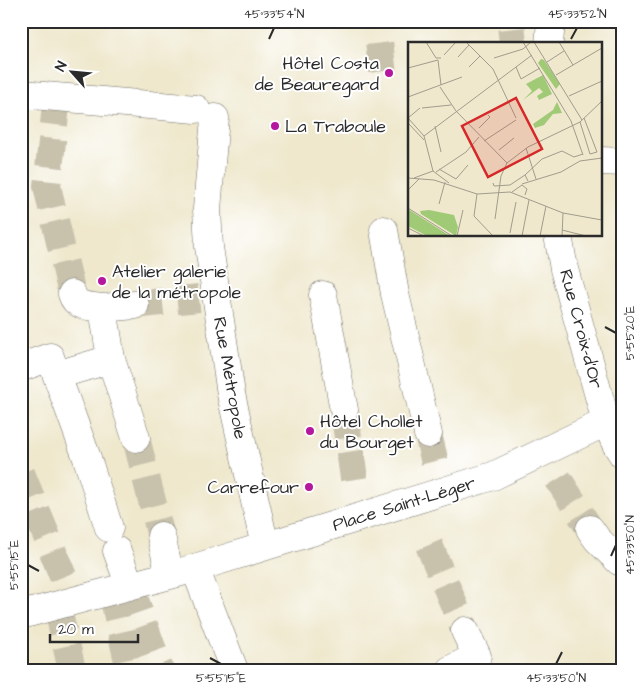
<svg xmlns="http://www.w3.org/2000/svg" width="644" height="691" font-family="'Architects Daughter',sans-serif">
<style>
.lines{fill:none;stroke-linecap:round;stroke-linejoin:round}
.minor-tunnel{stroke:#c8c2ad;stroke-width:28;stroke-dasharray:28 14;stroke-linecap:butt}
.minor-casing{stroke:#706d64;stroke-width:29}
.minor{stroke:#fff;stroke-width:28}
.ticks{fill:none;stroke:#2b2b2b;stroke-width:2}
.poi-dot{fill:#b5179e;stroke:#fff;stroke-width:2}
.labels{text-anchor:middle;dominant-baseline:central;stroke-width:4;stroke-linejoin:round;paint-order:stroke}
.poi-label{font-size:18px;fill:#2b2b2b;stroke:#fff;text-anchor:start}
.street-label{font-size:18px;fill:#2b2b2b;stroke:#fff}
.inset-road{fill:none;stroke:#a19c8c;stroke-width:1}
.view{fill:#d62828;fill-opacity:0.15;stroke:#d62828;stroke-width:2.5}
.inset-edge{fill:none;stroke:#2b2b2b;stroke-width:2.5}
.neatline{fill:none;stroke:#2b2b2b;stroke-width:2}
.ticks-label{font-size:12px;text-anchor:middle;fill:#2b2b2b}
</style>
<rect width="100%" height="100%" fill="#fff"/>
<filter id="ink" filterUnits="userSpaceOnUse"><feTurbulence type="fractalNoise" baseFrequency=".02" numOctaves="2"/><feDisplacementMap in="SourceGraphic" scale="10" xChannelSelector="R" yChannelSelector="G"/><feConvolveMatrix kernelMatrix="1 2 1 2 8 2 1 2 1" color-interpolation-filters="sRGB"/></filter>
<filter id="wash" filterUnits="userSpaceOnUse"><feTurbulence type="fractalNoise" baseFrequency=".0096" numOctaves="4" result="noise"/><feDisplacementMap in="SourceGraphic" scale="20" xChannelSelector="R" yChannelSelector="G"/><feGaussianBlur stdDeviation="1.12" result="paint"/><feColorMatrix in="noise" values="0 0 0 0 0 0 0 0 0 0 0 0 0 0 0 0 0 1.4 0 .05"/><feComposite in="paint" operator="in"/></filter>
<g filter="url(#wash)">
<rect width="100%" height="100%" fill="#efe8cd"/>
</g>
<g filter="url(#ink)">
<g class="lines">
<!-- minor-tunnel -->
<path class="minor-tunnel" d="M499,44L535,40
M367,59L409,54
M57,97L47,186L72,294
M135,305L199,298
M344,410L355,485
M606,422L623,415
M428,434L436,467
M136,438L161,536
M21,473L73,601
M558,479L590,529
M429,545L465,631
M130,586L160,670
M112,591L130,670
M57,605L72,670"/>
<defs>
<path id="minor" d="M549,44L551,21
M21,94L196,109
M215,118L207,209L209,247L231,394L265,546
M600,161L623,162
M384,230L395,294L428,434
M558,235L564,269L606,422L616,444L623,455
M72,294C76,308 91,306 103,308L111,359L136,438
M323,295L344,410
M103,308L135,305
M22,367L50,357L87,458L109,528
M57,375L111,359
M590,529L597,539L619,561
M161,536L170,575
M117,551L130,586
M195,568L234,670
M21,615L185,571L493,476L606,422
M450,670L477,656L465,631"/>
</defs>
<!-- minor casing -->
<use href="#minor" class="minor-casing"/>
<!-- minor -->
<use href="#minor" class="minor"/>
</g>
</g>
<!-- ticks -->
<path class="ticks" d="M269,39L274,28M571,39L577,28M605,327L616,333M611,556L616,545M28,565L39,571M210,658L221,664M556,664L562,652"/>
<!-- markers -->
<g class="poi-dot">
<circle cx="389" cy="73" r="5"/>
<circle cx="275" cy="126" r="5"/>
<circle cx="102" cy="281" r="5"/>
<circle cx="310" cy="431" r="5"/>
<circle cx="309" cy="487" r="5"/>
</g>
<g class="labels">
<!-- poi labels -->
<g class="poi-label">
<text x="379" y="63" text-anchor="end">Hôtel Costa<tspan x="379" dy="21">de Beauregard</tspan></text>
<text x="285" y="126">La Traboule</text>
<text x="112" y="271">Atelier galerie<tspan x="112" dy="21">de la métropole</tspan></text>
<text x="320" y="421">Hôtel Chollet<tspan x="320" dy="21">du Bourget</tspan></text>
<text x="299" y="487" text-anchor="end">Carrefour</text>
</g>
<!-- street labels -->
<g class="street-label">
<text transform="translate(581 329) rotate(75)">Rue Croix-d'Or</text>
<text transform="translate(230 378) rotate(80)">Rue Métropole</text>
<text transform="translate(404 504) rotate(-17)">Place Saint-Léger</text>
</g>
</g>
<!-- overview -->
<g transform="translate(408 42)">
<rect width="194" height="194" fill="#efe8cd"/>
<path d="M133,17L136,18L152,42L148,47L130,21ZM135,33L144,52L131,58L129,54L135,50L131,46L115,58L124,49L118,42ZM149,60L154,71L145,72L136,83L127,86L125,82L145,68ZM0,167L42,194H19L0,184ZM21,168L46,173L50,185L48,194L13,172L12,169Z" fill="#a0ca76"/>
<path class="inset-road" d="M18,0L28,16H33M58,0L85,27L108,76M115,0L163,79L175,113M126,0L174,78M151,0L165,23M36,13L47,1M50,15L61,3M86,16L115,7L123,0M30,18L33,43M139,20L156,9M61,25L72,14M108,25L113,37L132,26M0,26L30,18M148,33L194,6M32,45L48,69L99,121M161,54L194,39M0,55L54,35M14,66L43,63M0,76L16,94L25,129M0,76L12,66M176,76L189,110L182,112M172,80L182,112M0,81L16,98M27,84L33,110M71,86L82,75L80,73M16,94L124,13M76,99L108,78M118,106L128,137M91,108L106,96M31,127L48,137L60,123M28,130L58,110L71,95M0,136L26,138L69,152L102,150L155,171L194,178M6,136L25,129L41,141M120,139L117,133L134,117L154,109L166,115L175,112M85,141L86,144L102,143L117,133M114,142L153,130L172,119L194,116M0,148L11,137M104,150L114,143L119,147L117,153M69,152L66,174L85,194M31,162L37,140M0,166L44,194M87,177L93,134L99,121L120,105L172,80L194,59M0,186L16,194M154,188L178,194M102,191L108,160M49,194L55,168M114,194L121,158M132,194L138,164M154,194L155,171"/>
<path class="view" d="M108,56L134,107L80,135L54,84Z"/>
<rect width="194" height="194" class="inset-edge"/>
</g>
<!-- margin -->
<rect width="644" height="691" fill="none" stroke="#fff" stroke-width="55"/>
<!-- north arrow -->
<g transform="translate(72 72) rotate(297)" stroke="#ffffff" stroke-width="4" paint-order="stroke">
<path d="M0-4L9 19L0 12L-9 19Z" fill="#2b2b2b"/>
<text y="-8" font-size="14" font-weight="bold" text-anchor="middle" fill="#2b2b2b">N</text>
</g>
<!-- scale -->
<path d="M50 634v8h88v-8" fill="none" stroke="#2b2b2b" stroke-width="2.5"/>
<text x="58" y="634" font-size="15" fill="#2b2b2b" stroke="#ffffff" stroke-width="4" paint-order="stroke">20 m</text>
<rect x="28" y="28" width="588" height="636" class="neatline"/>
<g class="ticks-label">
<text x="274" y="18">45°33'54"N</text>
<text x="577" y="18">45°33'52"N</text>
<text transform="translate(630 333) rotate(-90)" y="4">5°55'20"E</text>
<text transform="translate(630 545) rotate(-90)" y="4">45°33'50"N</text>
<text transform="translate(14 565) rotate(-90)" y="4">5°55'15"E</text>
<text x="221" y="682">5°55'15"E</text>
<text x="556" y="682">45°33'50"N</text>
</g>
</svg>
